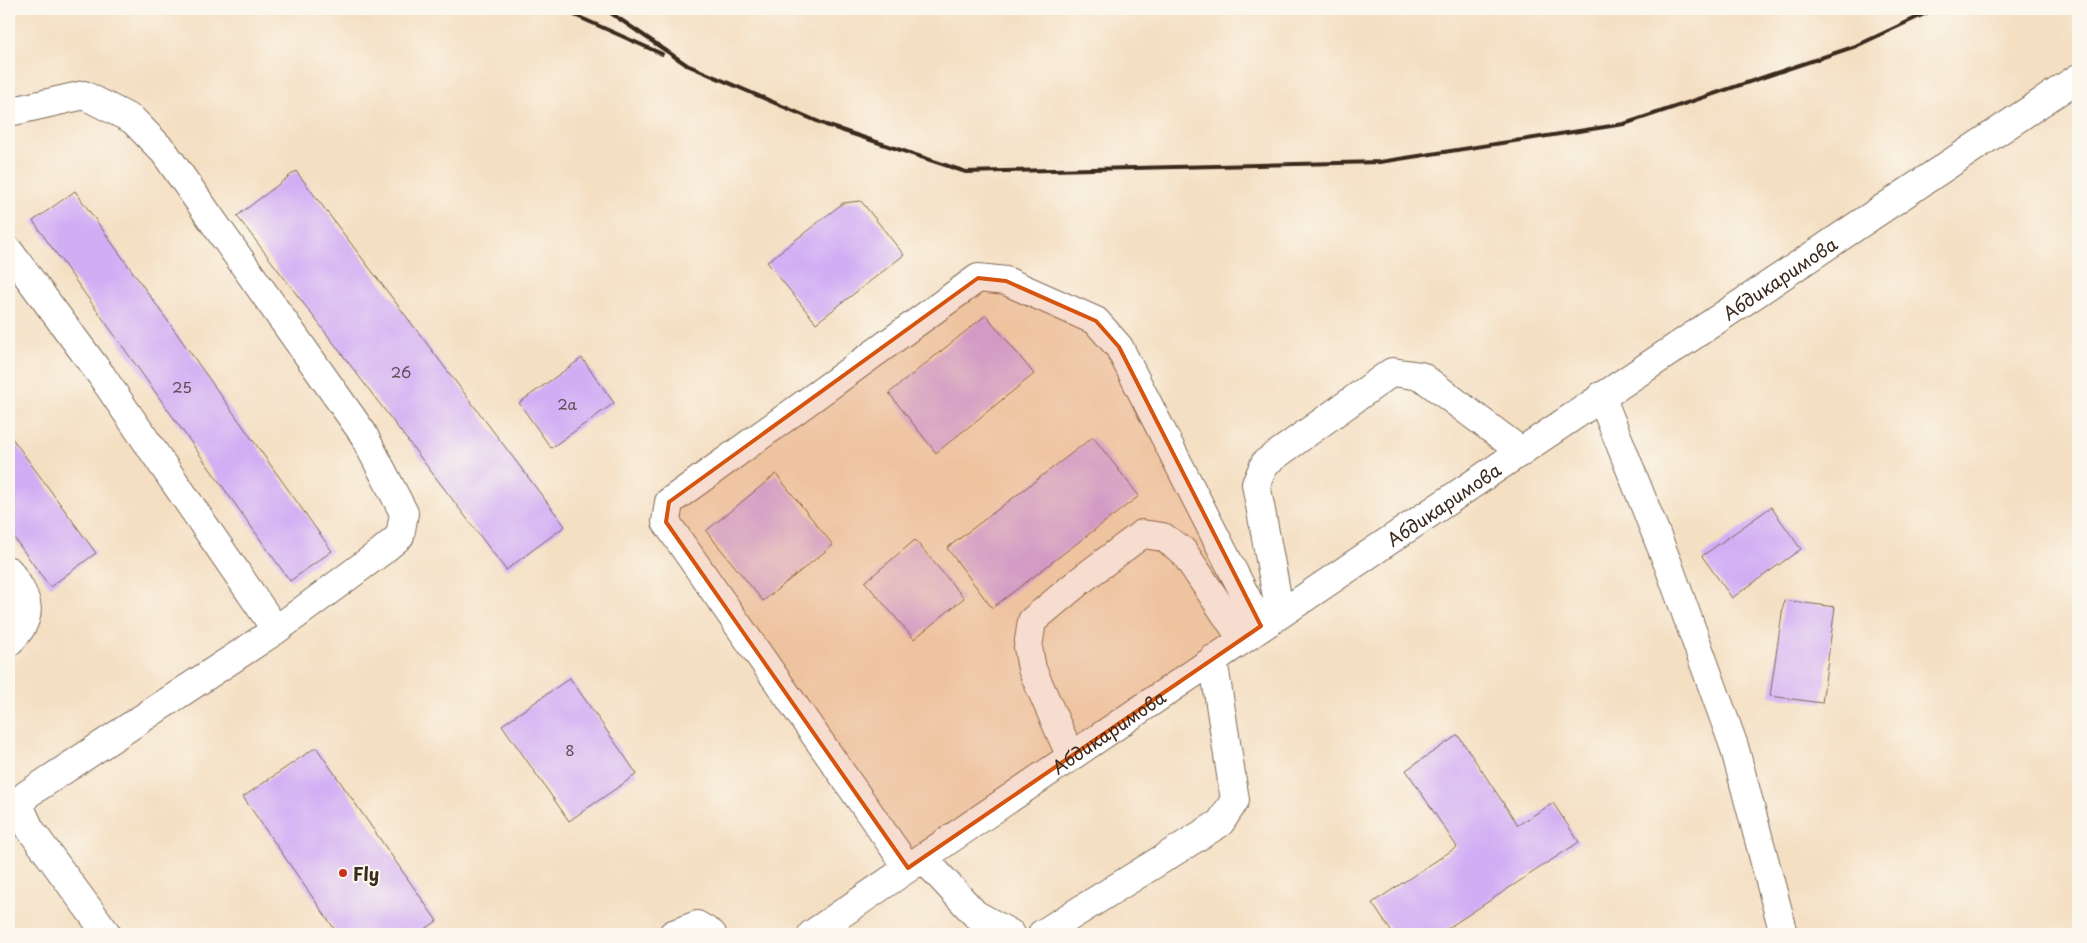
<svg xmlns="http://www.w3.org/2000/svg" width="2087" height="943" font-family="'Playpen Sans',sans-serif">
<style>
.building{fill:#d1adf4}
.lines{fill:none;stroke-linecap:round;stroke-linejoin:round}
.minor-casing{stroke:#7c6958;stroke-width:30}
.major-casing{stroke:#7c6958;stroke-width:30}
.minor{stroke:#fff;stroke-width:28}
.major{stroke:#fff;stroke-width:28}
.rail{stroke:#3b2a1e;stroke-width:4}
.marked{fill:#d7540e;fill-opacity:0.2;stroke:#d7540e;stroke-width:4;stroke-linejoin:round}
.poi-dot{fill:#c8321e;stroke:#fbf7ec;stroke-width:2}
.labels{text-anchor:middle;dominant-baseline:central;stroke-width:4;stroke-linejoin:round;paint-order:stroke}
.number-label{font-size:15px;fill:#604b54}
.street-label{font-size:18px;fill:#3b2a1e;stroke:#fbf7ec}
.poi-label{font-size:18px;font-weight:bold;fill:#3b2a1e;stroke:#fbf7ec;text-anchor:start}
</style>
<rect width="100%" height="100%" fill="#fbf7ec"/>
<filter id="ink" filterUnits="userSpaceOnUse"><feTurbulence type="fractalNoise" baseFrequency=".02" numOctaves="2"/><feDisplacementMap in="SourceGraphic" scale="10" xChannelSelector="R" yChannelSelector="G"/><feConvolveMatrix kernelMatrix="1 2 1 2 8 2 1 2 1" color-interpolation-filters="sRGB"/></filter>
<filter id="wash" filterUnits="userSpaceOnUse"><feTurbulence type="fractalNoise" baseFrequency=".0096" numOctaves="4" result="noise"/><feDisplacementMap in="SourceGraphic" scale="20" xChannelSelector="R" yChannelSelector="G"/><feGaussianBlur stdDeviation="1.12" result="paint"/><feColorMatrix in="noise" values="0 0 0 0 0 0 0 0 0 0 0 0 0 0 0 0 0 1.4 0 .05"/><feComposite in="paint" operator="in"/></filter>
<g filter="url(#wash)">
<rect width="100%" height="100%" fill="#f4dfc3"/>
<g id="blocks">
<!-- building -->
<path class="building" d="M296,171L565,526L506,570L237,216Z
M75,191L332,551L290,581L33,221Z
M861,201L904,255L816,323L767,262L843,203Z
M986,315L1034,374L936,453L889,393Z
M582,358L614,403L551,448L519,403Z
M9,434L96,553L50,587L9,531Z
M1093,437L1139,496L992,608L947,548Z
M776,474L833,545L763,601L706,531Z
M1771,507L1801,549L1732,598L1702,556Z
M915,540L964,598L914,639L865,582Z
M1784,600L1835,607L1822,703L1770,696Z
M570,678L637,774L569,821L502,725Z
M1458,735L1518,825L1553,803L1579,842L1439,934H1393L1372,903L1457,847L1406,770Z
M316,747L437,921L418,934H338L243,797Z"/>
</g>
</g>
<g filter="url(#ink)">
<use href="#blocks" fill-opacity="0" stroke="#7c6958" stroke-width="1"/>
<g class="lines">
<defs>
<path id="minor" d="M9,112L84,95L133,120L164,152L362,432L404,513L400,536L381,552L276,630L26,795L20,807L30,829L107,934
M9,251L101,375L276,630
M1601,396L1668,564L1734,746L1784,934
M9,571C28,599 37,615 9,642
M1280,613L1256,484L1265,463L1392,372L1421,376L1522,452
M1071,757L1032,669L1028,647L1032,621L1081,580L1142,534L1163,537L1183,551L1242,639
M923,858L975,914L1011,934
M908,868L666,522L669,502L978,278L1006,281L1096,321L1119,347L1261,626
M673,934L697,925L712,934
M1042,934L1220,823L1235,800L1213,659"/>
<g id="major">
<path id="s1" d="M812,934C1232,645 1654,361 2078,78"/>
</g>
</defs>
<!-- minor casing -->
<use href="#minor" class="minor-casing"/>
<!-- major casing -->
<use href="#major" class="major-casing"/>
<!-- minor -->
<use href="#minor" class="minor"/>
<!-- major -->
<use href="#major" class="major"/>
<!-- rail -->
<path class="rail" d="M561,9L662,54
M605,9L687,65L826,125L966,172L1380,162L1624,124L1856,46L1935,9"/>
</g>
</g>
<!-- marked area -->
<path class="marked" d="M978,278L1006,281L1096,321L1119,347L1261,626L908,868L666,522L669,502Z"/>
<!-- markers -->
<circle class="poi-dot" cx="343" cy="873" r="5"/>
<g class="labels">
<!-- number labels -->
<g class="number-label">
<text x="401" y="371">26</text>
<text x="182" y="386">25</text>
<text x="567" y="403">2а</text>
<text x="570" y="749">8</text>
</g>
<!-- street labels -->
<g class="street-label">
<text stroke="none"><textPath href="#s1" startOffset="1169">Абдикаримова</textPath></text>
<text stroke="none"><textPath href="#s1" startOffset="764">Абдикаримова</textPath></text>
<text stroke="none"><textPath href="#s1" startOffset="359">Абдикаримова</textPath></text>
</g>
<!-- poi labels -->
<g class="poi-label">
<text x="353" y="873">Fly</text>
</g>
</g>
<!-- margin -->
<rect width="2087" height="943" fill="none" stroke="#fbf7ec" stroke-width="30"/>
</svg>
